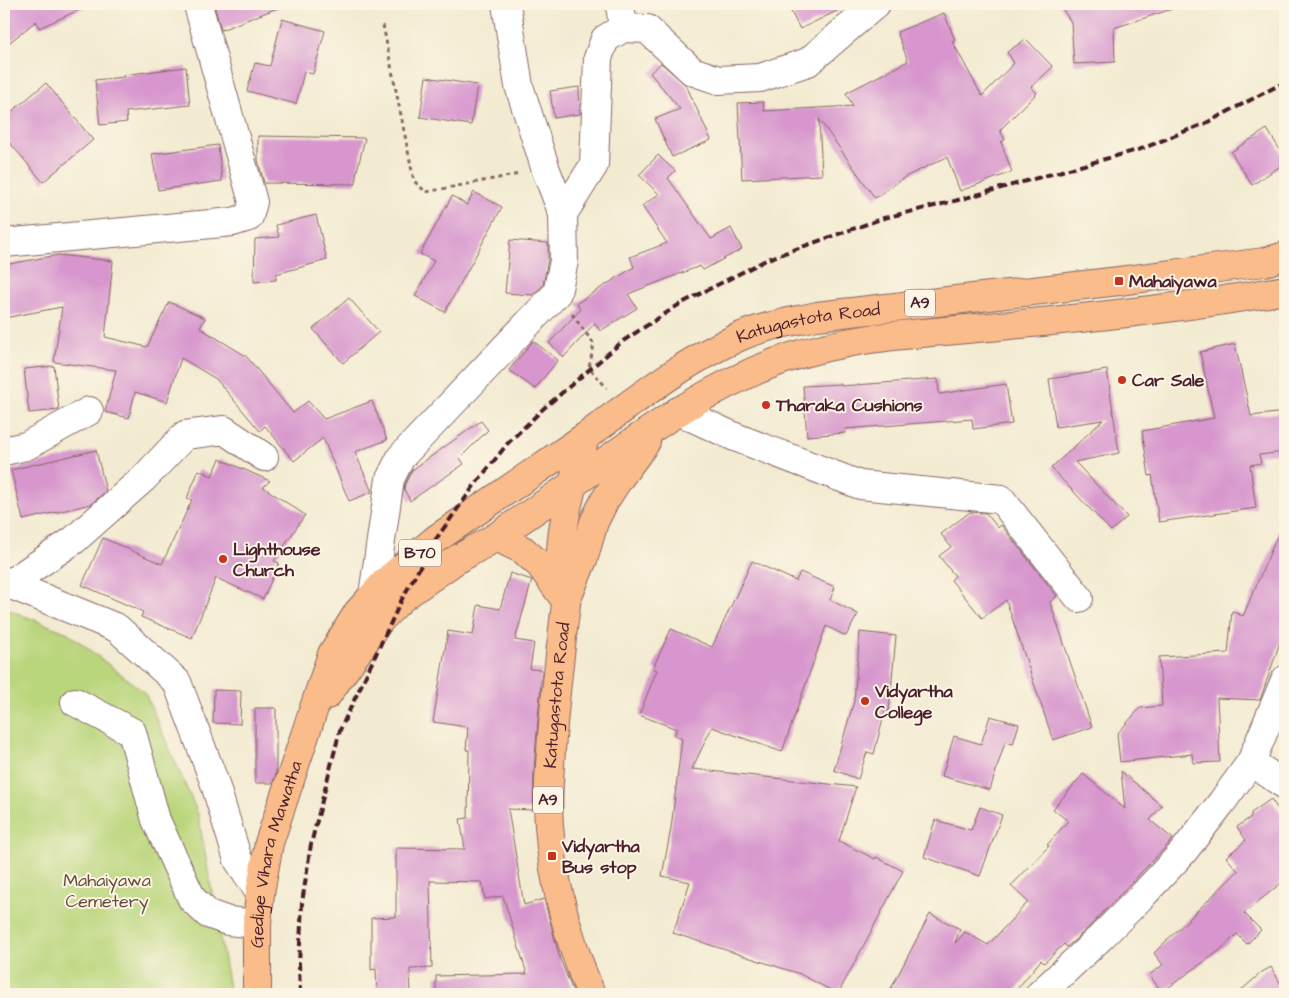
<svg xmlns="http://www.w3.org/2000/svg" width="1289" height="998" font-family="'Architects Daughter',sans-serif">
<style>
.green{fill:#bad67c;stroke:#827a54}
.building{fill:#d796cd}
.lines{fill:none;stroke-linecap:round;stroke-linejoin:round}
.minor-casing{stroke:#856665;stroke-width:30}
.major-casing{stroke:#856665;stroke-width:30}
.highway-casing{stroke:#856665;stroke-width:30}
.path{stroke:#856665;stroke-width:3;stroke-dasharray:4 4;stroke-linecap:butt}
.minor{stroke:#fff;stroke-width:28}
.major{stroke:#fabc8b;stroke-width:28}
.highway{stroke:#fabc8b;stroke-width:28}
.rail{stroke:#4a1f2b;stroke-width:4;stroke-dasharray:8 4;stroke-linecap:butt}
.poi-dot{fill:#c8321e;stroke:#fcf5e5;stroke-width:2}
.labels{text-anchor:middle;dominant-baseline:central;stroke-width:4;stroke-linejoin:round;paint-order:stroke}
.shield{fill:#fcf5e5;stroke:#7f5f63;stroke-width:1}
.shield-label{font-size:16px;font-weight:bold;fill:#4a1f2b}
.poi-label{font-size:18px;font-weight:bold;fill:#4a1f2b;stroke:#fcf5e5;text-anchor:start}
.street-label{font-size:18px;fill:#4a1f2b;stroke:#fcf5e5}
.park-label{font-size:18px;fill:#664d3f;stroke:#fcf5e5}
</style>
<rect width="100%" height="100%" fill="#fcf5e5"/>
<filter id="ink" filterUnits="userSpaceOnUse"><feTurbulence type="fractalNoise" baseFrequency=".02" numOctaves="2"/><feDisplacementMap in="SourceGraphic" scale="10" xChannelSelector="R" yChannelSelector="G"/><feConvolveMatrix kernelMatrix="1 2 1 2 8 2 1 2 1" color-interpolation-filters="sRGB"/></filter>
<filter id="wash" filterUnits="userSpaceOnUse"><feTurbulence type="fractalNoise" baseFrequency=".0096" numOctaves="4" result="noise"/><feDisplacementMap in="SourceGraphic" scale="20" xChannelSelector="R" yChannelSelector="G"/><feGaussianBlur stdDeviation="1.12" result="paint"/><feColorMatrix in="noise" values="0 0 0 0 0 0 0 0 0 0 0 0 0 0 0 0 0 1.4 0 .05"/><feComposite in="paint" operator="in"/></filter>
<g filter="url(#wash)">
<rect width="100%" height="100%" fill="#f3ebd1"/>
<!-- green -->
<path class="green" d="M4,608L68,633L145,693L198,814L230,994H4Z"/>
<g id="blocks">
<!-- building -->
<path class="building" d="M4,4H92L39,28L36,21L4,47Z
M214,4H284L285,5L221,30Z
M787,4H851L800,29Z
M1059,4H1174L1175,8L1114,28L1115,62L1074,64L1071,22Z
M944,13L955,40L952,41L982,96L1014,63L1007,52L1026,39L1053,67L1031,87L1037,93L1000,130L1005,140L1001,142L1012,172L960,191L947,157L905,177L875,198L819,119L822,175L742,179L738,103L763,102L764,111L853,106L846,93L908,61L897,32Z
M282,19L325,31L313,74L304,72L296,104L247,91L255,63L270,66Z
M661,63L686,85L711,140L672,157L655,119L680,109L650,73Z
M186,67L190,105L126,112L127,122L100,125L95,80L124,77L123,75Z
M426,77L477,85L471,125L420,117Z
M46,83L93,140L43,182L4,136V118Z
M579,87L580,114L554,118L550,91Z
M1267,129L1285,158V163L1252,185L1231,152Z
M258,136L365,138L356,175V184L264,183L258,160Z
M218,145L222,181L158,190L152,154Z
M658,155L675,171L668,178L711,239L731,228L742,249L703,270L700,266L628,294L637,308L600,331L595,323L564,357L549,343L580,310L577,303L634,267L630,257L667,243L642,206L659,194L639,175Z
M474,192L502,207L445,312L415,296L434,261L420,254L452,196L467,205Z
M316,215L327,260L276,274V280L254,282L255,239L279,237L276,225Z
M510,240L548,243V259L543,285L533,295L505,293Z
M58,255L113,261L105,337L147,347L169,302L205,318L200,328L246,356L293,413L308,401L324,419L372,401L387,440L355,452L372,492L349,501L323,438L294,461L265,426L260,431L216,379L181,358L167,402L135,392L129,418L105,412L116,370L54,362L62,307L4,318V265Z
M349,298L379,332L343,363L313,329Z
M533,341L558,360L535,389L509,370Z
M1235,344L1251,416L1285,412V452L1259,455L1261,463L1250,465L1256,508L1159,522L1152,475L1149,476L1142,431L1214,418L1200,352Z
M54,366L59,410L29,413L24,369Z
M1107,370L1119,453L1075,462L1127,517L1111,531L1051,468L1103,420L1056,427L1049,379Z
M938,379L939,394L1006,384L1012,424L973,429L972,419L845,429V433L807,436L803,386L841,384V386Z
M481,421L488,430L460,458L464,464L410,501L404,489L405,484L412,470Z
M96,450L106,491L91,504L23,520L11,470Z
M220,459L270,481L263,487L305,515L274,561L279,563L263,599L216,578L192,638L141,617L143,612L82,585L103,538L162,564L192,500L187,498L199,470L212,476Z
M970,512L986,513L998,528L1001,525L1057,596L1050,602L1092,727L1053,740L1006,600L982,618L951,580L955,576L939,556L951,547L941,534Z
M1285,518V628L1260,700L1217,698L1220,762L1193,763L1192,754L1120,762L1117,734L1140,708L1162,706L1159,657L1228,653L1232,611L1243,616Z
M752,561L796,581L800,572L835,587L830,600L858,614L846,636L826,626L782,752L712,727L692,769L856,787L839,841L875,859L876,857L903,871L838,994L800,974L673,933L690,882L662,876L671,828L682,739L674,735L677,729L639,715L657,670L653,668L671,629L712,647Z
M510,573L532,580L515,640L534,643L530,669L542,670L534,769L533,810L508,809L524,905L544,899L560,959L574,994H436V976L527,974L503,896L485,899L482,882L430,881L432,968L410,969L411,994H377L376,969L371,970V918L396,917V848L465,849L460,819L468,818L469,750H466L468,727L433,722L448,631L473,635L478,605L500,609Z
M860,632L896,636L889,711L885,710L874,754L867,752L858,779L834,770L854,701Z
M214,690L241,691L240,724L213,723Z
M255,708H276V773L273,783H255Z
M990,716L1019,724L1013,744L1005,742L990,790L942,776L954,736L981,744Z
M1121,771L1162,806L1150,820L1173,839L1090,926L1067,947L1064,944L1044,963L1041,960L1013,994H888L930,914L960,929L955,943L965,932L988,945L1028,902L1011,886L1049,846L1047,845L1068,821L1053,809L1083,774L1125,809Z
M1271,799L1285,819V880L1244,913L1261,930L1247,944L1237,934L1219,951L1162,992L1149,975L1163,965L1154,953L1238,871L1226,857L1246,840L1237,827L1251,817V813Z
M980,807L1002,815L980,876L924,857L935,820L971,830Z
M1271,967L1285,991V994H1237L1262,972Z"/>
</g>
</g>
<g filter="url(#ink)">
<use href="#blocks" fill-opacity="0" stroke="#856665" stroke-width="1"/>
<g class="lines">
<defs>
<path id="minor" d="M620,4L623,28
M563,214L594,165L598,58L605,39L623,28L647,29L692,71L718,80L760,78L808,62L876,4
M4,243L233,222L249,217L253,202L198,5
M678,411L735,437L860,485L1001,499L1079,598
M4,451L26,446L89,411
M4,582L117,628L177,682L214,781L238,860L260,893
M9,584L74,540L144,478L185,435L224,430L264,457
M373,595L390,479L401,457L557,293L564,261L563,214L546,170L519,86L506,4
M75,702L132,732L156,820L192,899L208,914L228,921L257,924
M1251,762L1285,785
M1040,994L1101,937L1141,897L1183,852L1222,802L1251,762L1285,680"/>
<g id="major">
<path d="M496,537L523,550L540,565L566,601"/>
<path d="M327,695L380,620L403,597L456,560L496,537L573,484"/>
<path id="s1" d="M257,994V924L260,893L269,843L332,654L358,612L385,582L436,539L585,437"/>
</g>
<g id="highway">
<path d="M573,484C641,436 708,385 788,358C856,335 929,333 1000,326C1095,317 1191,307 1285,290"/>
<path d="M568,596L584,557L594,522L605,500L618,480L646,442"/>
<path id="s2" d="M591,994C569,941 553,884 549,826C547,801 549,776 551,751C554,702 560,653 566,604C567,587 560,569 561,551C563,513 576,474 585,437C634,401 683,362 739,337C763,326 791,322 817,316L1119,281L1264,262L1285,256"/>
</g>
</defs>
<!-- minor casing -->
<use href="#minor" class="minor-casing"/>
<!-- major casing -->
<use href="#major" class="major-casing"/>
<!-- highway casing -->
<use href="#highway" class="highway-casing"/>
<!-- path -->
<path class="path" d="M383,25L414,181L426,192L520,174
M572,314L594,344L589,368L607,388"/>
<!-- minor -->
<use href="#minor" class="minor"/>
<!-- major -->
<use href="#major" class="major"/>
<!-- highway -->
<use href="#highway" class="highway"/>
<!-- rail -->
<path class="rail" d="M300,994L299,964L302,903L311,844L340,730L403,597L436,539L474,486L508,443L544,408L623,341L680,304L768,259L884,218L951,202L1141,149L1206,123L1285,82"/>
</g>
</g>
<!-- markers -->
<g class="poi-dot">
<rect x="1114" y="276" width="10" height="10" rx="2.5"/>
<circle cx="1122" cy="380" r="5"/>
<circle cx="766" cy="405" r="5"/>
<circle cx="223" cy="559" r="5"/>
<circle cx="865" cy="701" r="5"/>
<rect x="547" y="851" width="10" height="10" rx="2.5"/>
</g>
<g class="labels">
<!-- shield labels -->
<g class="shield">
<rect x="905" y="289.5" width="30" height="27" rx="4"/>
<rect x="399" y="539.5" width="42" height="27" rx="4"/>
<rect x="533" y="786.5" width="30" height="27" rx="4"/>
</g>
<g class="shield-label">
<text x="920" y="303">A9</text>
<text x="420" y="553">B70</text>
<text x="548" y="800">A9</text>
</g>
<!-- poi labels -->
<g class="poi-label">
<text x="1129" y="281">Mahaiyawa</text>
<text x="1132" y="380">Car Sale</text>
<text x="776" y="405">Tharaka Cushions</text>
<text x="233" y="549">Lighthouse<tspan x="233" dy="21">Church</tspan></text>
<text x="875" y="691">Vidyartha<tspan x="875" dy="21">College</tspan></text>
<text x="562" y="846">Vidyartha<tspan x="562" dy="21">Bus stop</tspan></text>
</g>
<!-- street labels -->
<g class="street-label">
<text stroke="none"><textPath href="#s2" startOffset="822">Katugastota Road</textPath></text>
<text stroke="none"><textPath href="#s2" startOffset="305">Katugastota Road</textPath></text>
<text stroke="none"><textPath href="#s1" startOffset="142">Gedige Vihara Mawatha</textPath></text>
</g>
<!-- park labels -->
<g class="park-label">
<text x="107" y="880">Mahaiyawa<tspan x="107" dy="21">Cemetery</tspan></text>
</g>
</g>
<!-- margin -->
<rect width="1289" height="998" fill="none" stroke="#fcf5e5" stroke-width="20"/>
</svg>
